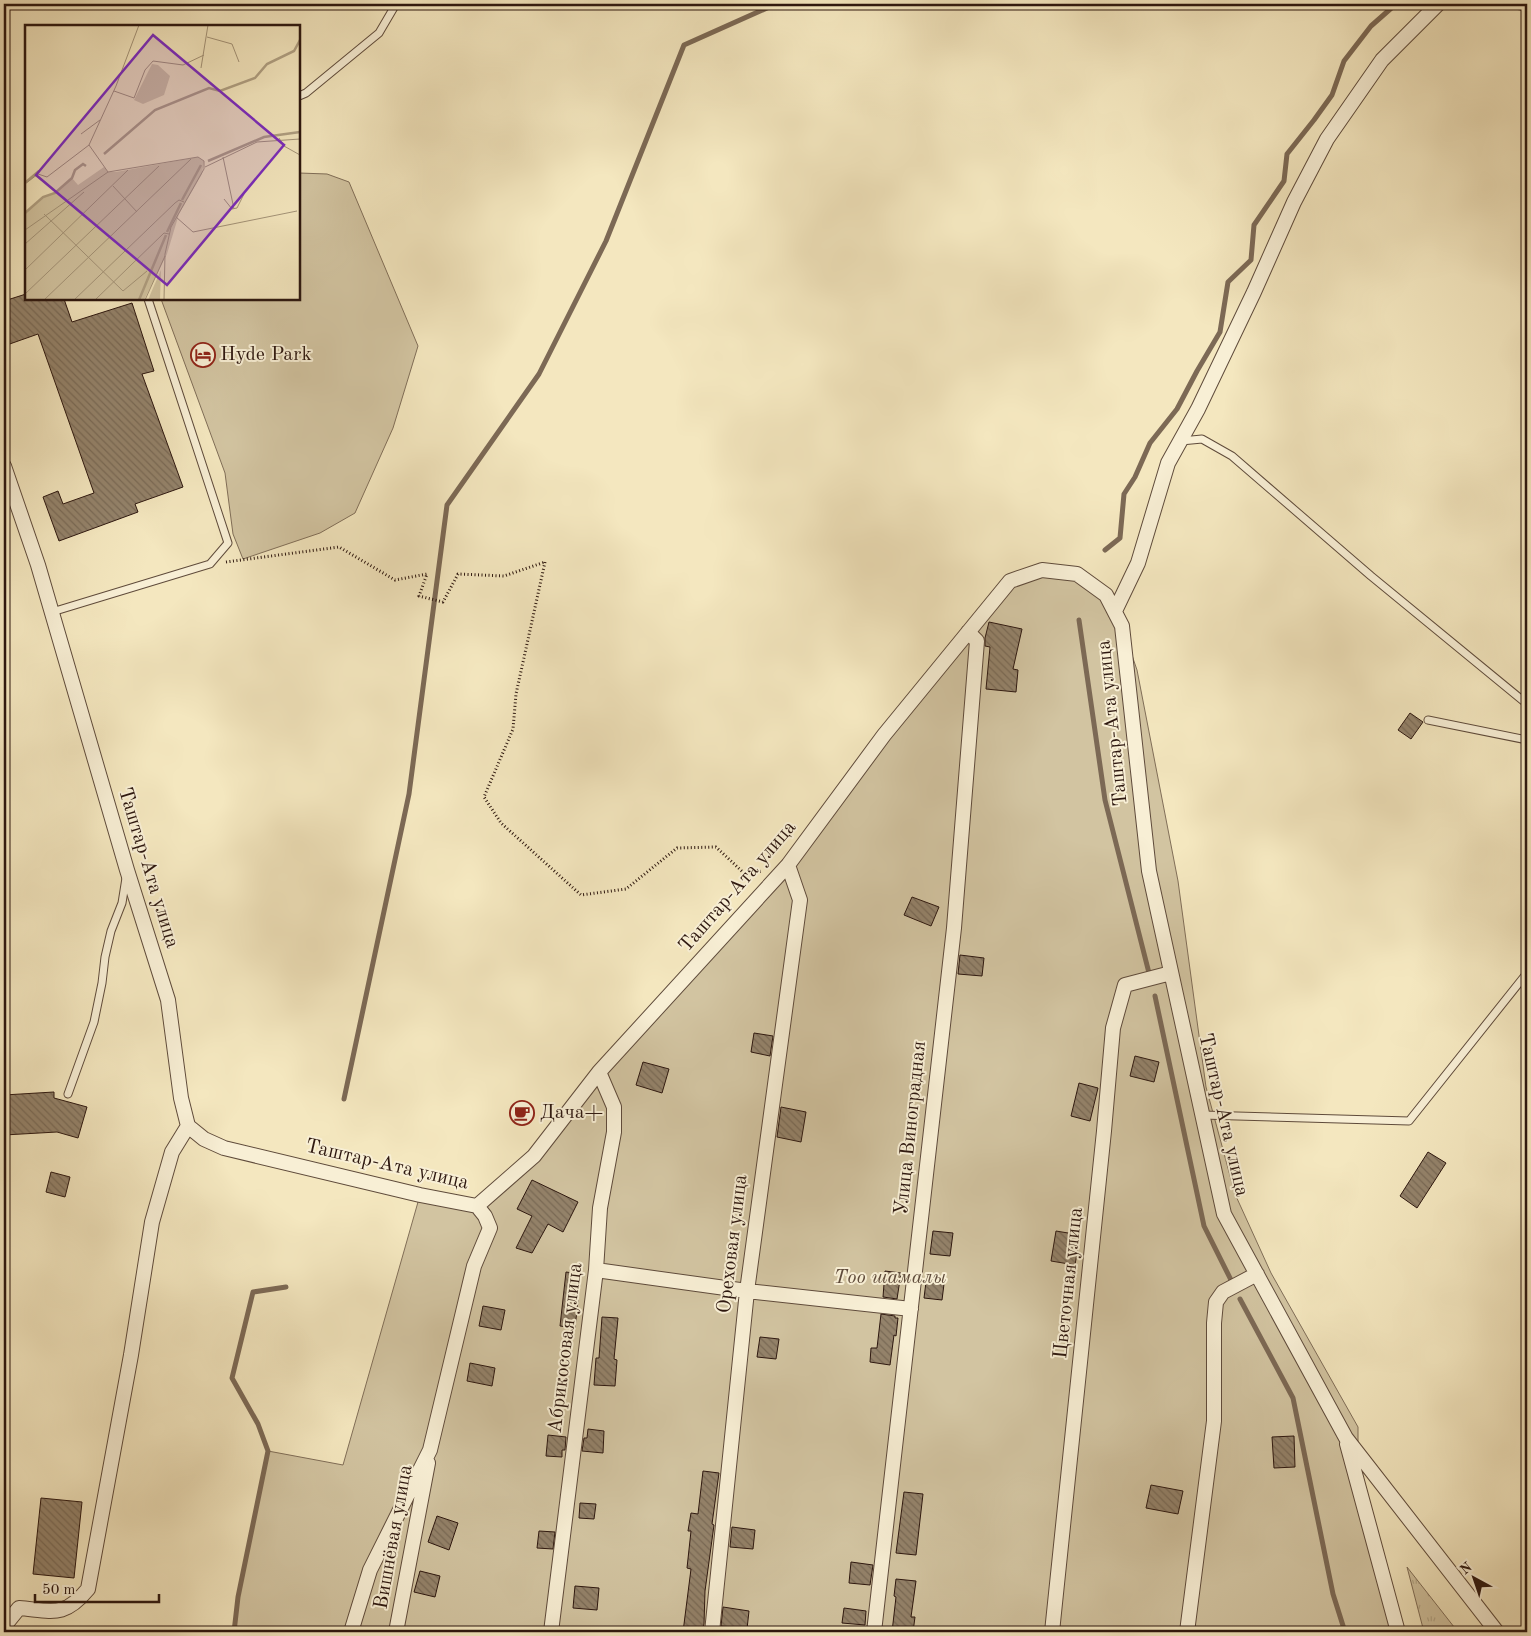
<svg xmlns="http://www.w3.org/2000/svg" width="1531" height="1636" font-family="'Old Standard TT',serif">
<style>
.grass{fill:url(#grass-tufts);stroke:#806e58}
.green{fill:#d2c4a1;stroke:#806e58}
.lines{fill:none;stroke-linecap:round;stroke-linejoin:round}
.stream{stroke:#7c6955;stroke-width:5}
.building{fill:url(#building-back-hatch);stroke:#2d170f}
.lane-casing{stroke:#5f4b3b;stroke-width:9}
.street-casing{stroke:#5f4b3b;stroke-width:16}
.path{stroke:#2d170f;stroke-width:3;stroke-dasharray:1 2.5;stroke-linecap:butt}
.lane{stroke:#f8efd5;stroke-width:7}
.street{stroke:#f8efd5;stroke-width:14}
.labels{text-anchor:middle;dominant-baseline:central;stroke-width:4;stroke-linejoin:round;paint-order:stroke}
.poi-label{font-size:20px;fill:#2d170f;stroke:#f8efd5;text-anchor:start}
.street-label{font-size:20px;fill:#2d170f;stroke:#f8efd5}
.park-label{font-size:20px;font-style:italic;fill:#5f4b3b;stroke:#f8efd5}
.inset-river{fill:none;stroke:#b0a083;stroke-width:2.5}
.inset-road{fill:none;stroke:#a49479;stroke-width:1}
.view{fill:#7b2cbf;fill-opacity:0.15;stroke:#7b2cbf;stroke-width:2.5}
.inset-edge{fill:none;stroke:#2d170f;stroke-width:2.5}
</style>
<defs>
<pattern id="grass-tufts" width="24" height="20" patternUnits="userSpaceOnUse" patternTransform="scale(1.25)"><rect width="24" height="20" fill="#d2c4a1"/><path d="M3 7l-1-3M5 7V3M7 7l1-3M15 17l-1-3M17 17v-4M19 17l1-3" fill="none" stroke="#b5a889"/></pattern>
<pattern id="building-back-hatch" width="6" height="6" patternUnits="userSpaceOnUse" patternTransform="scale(1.25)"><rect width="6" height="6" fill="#94836b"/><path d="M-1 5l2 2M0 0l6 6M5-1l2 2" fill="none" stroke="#796a56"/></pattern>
</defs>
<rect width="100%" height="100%" fill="#f4e7bf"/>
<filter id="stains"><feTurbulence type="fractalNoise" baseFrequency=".004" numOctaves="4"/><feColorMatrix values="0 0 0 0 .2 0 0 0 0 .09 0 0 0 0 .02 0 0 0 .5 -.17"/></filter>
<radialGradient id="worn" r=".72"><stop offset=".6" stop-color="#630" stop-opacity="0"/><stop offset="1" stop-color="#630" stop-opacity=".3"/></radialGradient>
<!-- grass -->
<path class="grass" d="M1407,1567L1458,1632H1424Z"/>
<!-- green -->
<path class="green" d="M299,173L327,174L349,182L418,346L393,428L355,513L320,533L243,559L233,534L225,473L161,299H299Z
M1042,570L1077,574L1106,595L1122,626L1137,670L1178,881L1206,1087L1235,1194L1271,1273L1358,1427V1505L1392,1632H234L238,1597L268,1451L343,1465L420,1195L477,1206L534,1156L788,865L1010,581Z"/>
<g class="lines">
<!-- stream -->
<path class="stream" d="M1105,550L1120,538L1124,494L1135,477L1150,443L1177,409L1197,371L1220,332L1228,282L1251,260L1254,225L1284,181L1287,154L1314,120L1332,95L1344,61L1371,26L1396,4
M1079,620L1105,800L1149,973
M1155,996L1204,1226L1232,1282
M344,1099L409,794L447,505L539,374L606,241L684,45L776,4
M1240,1299L1293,1398L1333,1594L1345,1632
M234,1632L238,1597L268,1451L258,1424L232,1378L253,1292L286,1287"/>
</g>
<!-- building -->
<path class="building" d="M26,294V299H64L72,322L132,303L154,371L142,374L183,487L135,504L138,512L59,541L43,497L58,491L63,504L94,493L38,334L4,346V301Z
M989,622L1022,629L1013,669L1018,670L1016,692L986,689L990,647L985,646V638Z
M1410,713L1423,722L1411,739L1398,730Z
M912,897L939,907L931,926L904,915Z
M960,955L984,958L982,976L958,974Z
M754,1033L773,1036L770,1056L751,1052Z
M1135,1056L1159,1062L1154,1082L1130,1076Z
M643,1062L669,1069L662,1093L636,1085Z
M1079,1083L1098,1088L1090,1121L1071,1116Z
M54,1092V1098L87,1107L78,1138L57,1132L4,1135V1095Z
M781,1107L806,1112L801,1142L777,1137Z
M1428,1152L1446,1163L1417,1208L1400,1196Z
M51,1172L70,1177L65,1197L46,1192Z
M532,1180L578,1202L563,1232L548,1224L532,1253L516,1248L532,1216L517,1209Z
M933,1231L953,1233L950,1256L930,1254Z
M1056,1231L1080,1235L1075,1265L1051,1261Z
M885,1271L901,1273L897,1299L883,1297Z
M566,1272L581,1274L575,1328L560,1326Z
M926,1282L944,1284L942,1300L924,1298Z
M483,1306L505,1310L501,1330L479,1326Z
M881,1314L895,1316V1318H898L896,1336L894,1335L890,1365L870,1362L871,1348H877Z
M602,1317L618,1318L614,1359L617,1360L615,1386L594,1385L596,1358H599Z
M760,1337L779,1339L776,1359L757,1357Z
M470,1363L495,1368L492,1386L467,1381Z
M588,1429L604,1431L603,1453L582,1451L584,1438H587Z
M548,1435L566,1437L565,1450H562V1457L546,1456Z
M1294,1436L1295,1467L1274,1468L1272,1437Z
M703,1471L719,1473L712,1524L714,1525L705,1591L704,1624L702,1632H683L691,1569L687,1568L691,1531H688L691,1513L698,1514Z
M1151,1485L1183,1491L1178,1514L1146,1508Z
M904,1492L923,1494L916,1555L896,1553Z
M41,1498L82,1502L74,1578L33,1574Z
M580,1503L596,1504L594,1519L579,1518Z
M437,1516L458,1523L449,1550L428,1542Z
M732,1527L755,1530L753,1549L730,1547Z
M539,1531L555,1532L553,1549L537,1548Z
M851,1562L873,1565L870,1585L849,1583Z
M420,1571L440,1576L435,1597L414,1592Z
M896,1579L916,1581L911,1617H915L913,1632H892L896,1597L894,1596Z
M575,1586L599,1588L597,1610L573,1608Z
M723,1607L749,1611L747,1629L721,1626Z
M844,1608L866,1611L865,1625L842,1623Z"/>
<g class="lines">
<defs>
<path id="lane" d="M1510,4L1527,7
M299,96L306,93L379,33L396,4
M1181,441L1202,439L1232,456L1371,576L1527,704
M52,612L210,564L228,543L148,299
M1428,720L1527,740
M68,1094L94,1022L102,983L105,957L111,931L122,903L126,878
M1202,1115L1409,1121L1527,973"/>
<path id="street" d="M4,466L38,565L127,870L168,1000L181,1098L188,1126L204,1139L224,1148L420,1195L477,1206L534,1156L599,1072L788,865L884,735L1010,581L1042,570L1077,574L1106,595L1122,626L1149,871L1224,1214L1346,1438L1497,1632
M1115,611L1138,563L1168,463L1198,409L1254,292L1294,202L1327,139L1382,60L1438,4
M596,1270L747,1291L911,1309
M1347,1444L1398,1632
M4,1632L6,1624L19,1608C53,1611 64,1618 88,1589L131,1355L152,1222L172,1152L188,1126
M351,1632L370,1570L430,1450L474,1266L490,1228L485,1216L477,1206
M396,1632L428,1463
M551,1632L596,1270L600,1208L614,1132V1107L599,1072
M712,1632L747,1291L800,900L788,865
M874,1632L954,928L977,641L968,632
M1052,1632L1104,1131L1113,1028L1125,985L1171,973
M1187,1632L1214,1421V1323L1216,1302L1223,1292L1257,1274"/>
</defs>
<!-- lane casing -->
<use href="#lane" class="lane-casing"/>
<!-- street casing -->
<use href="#street" class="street-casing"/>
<!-- path -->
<path class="path" d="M226,562L339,547L395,580L427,574L419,596L443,602L458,574L504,576L545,562
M545,562L516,694L513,729L484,797L501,823L581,895L626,889L677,848L716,847L746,875L761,871"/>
<!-- lane -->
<use href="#lane" class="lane"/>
<!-- street -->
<use href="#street" class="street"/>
</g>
<!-- icons -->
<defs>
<symbol id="hotel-ring" viewBox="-11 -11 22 22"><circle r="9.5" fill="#f8efd5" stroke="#8f2418" stroke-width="1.5"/><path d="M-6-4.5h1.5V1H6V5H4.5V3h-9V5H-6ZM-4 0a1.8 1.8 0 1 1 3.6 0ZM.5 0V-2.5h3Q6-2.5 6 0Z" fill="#8f2418"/></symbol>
<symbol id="cafe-ring" viewBox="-11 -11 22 22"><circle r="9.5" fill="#f8efd5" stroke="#8f2418" stroke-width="1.5"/><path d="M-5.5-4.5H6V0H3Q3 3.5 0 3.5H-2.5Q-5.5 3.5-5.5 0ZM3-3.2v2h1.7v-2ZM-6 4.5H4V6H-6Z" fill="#8f2418"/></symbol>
</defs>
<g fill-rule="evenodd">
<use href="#hotel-ring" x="189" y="341" width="28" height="28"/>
<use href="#cafe-ring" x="508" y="1099" width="28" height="28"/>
</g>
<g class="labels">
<!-- poi labels -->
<g class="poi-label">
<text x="220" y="355">Hyde Park</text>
<text x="540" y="1113">Дача+</text>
</g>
<!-- street labels -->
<g class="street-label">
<text transform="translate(1113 723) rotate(-96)">Таштар-Ата улица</text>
<text transform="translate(148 868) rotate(73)">Таштар-Ата улица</text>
<text transform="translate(738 887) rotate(-49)">Таштар-Ата улица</text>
<text transform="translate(1223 1115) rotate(77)">Таштар-Ата улица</text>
<text transform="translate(911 1128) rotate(-84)">Улица Виноградная</text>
<text transform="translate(387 1165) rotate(13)">Таштар-Ата улица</text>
<text transform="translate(733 1244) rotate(-83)">Ореховая улица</text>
<text transform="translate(1069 1283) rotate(-84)">Цветочная улица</text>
<text transform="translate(566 1348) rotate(-83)">Абрикосовая улица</text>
<text transform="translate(394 1537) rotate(-80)">Вишнёвая улица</text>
</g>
<!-- park labels -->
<g class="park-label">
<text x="890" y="1278">Тоо шамалы</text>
</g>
</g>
<!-- overview -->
<g transform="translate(25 25)">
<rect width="275" height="275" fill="#f4e7bf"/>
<path d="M136,245L135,275H123L128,263Z" fill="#d2c4a1"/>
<path d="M127,39L133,40L145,51L139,70L118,79L109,75ZM173,132L179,136L177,149L154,189L142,229L119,275H0V188L18,172L30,168L47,153L53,160L79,142L83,147H91Z" fill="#d2c4a1"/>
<path class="inset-river" d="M79,129L130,85L184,63L195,66L230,53L242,39L269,26L275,15M183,136L239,112L275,107M1,157L14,146M157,175L176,140M0,188L18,172L30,168L47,153L50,145L58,139L61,141M142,207L156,178M114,275L141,210"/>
<path class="inset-road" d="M114,0L91,61L64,120L83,147L173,132L179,136V144L146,202L140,229L139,275M182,12L207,19L214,37M176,43L183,0M89,66L109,73L120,45L128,36L158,40L179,30M56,109L75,95M254,113L259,121L275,130M198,132L209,184M180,142L232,117L275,114M0,159L13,149L22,152L64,120M88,161L112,187M199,174L207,184L212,183L219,169M19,189L98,266L122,246M151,192L168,207L272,186M0,205L83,147M0,219L59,167M0,245L103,145M0,269L134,141M19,275L166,134M49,275L150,178L154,175L159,177M70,275L139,208L144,209M120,275L140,231"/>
<path class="view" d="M128,10L259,120L142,260L11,150Z"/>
<rect width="275" height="275" class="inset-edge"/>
</g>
<!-- margin -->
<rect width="1531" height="1636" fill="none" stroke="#f4e7bf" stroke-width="20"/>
<rect x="5" y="5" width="1521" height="1626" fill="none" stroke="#2d170f" stroke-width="2.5"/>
<rect x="10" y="10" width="1511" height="1616" fill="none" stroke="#2d170f"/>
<!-- north arrow -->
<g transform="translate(1474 1578) rotate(320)" stroke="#f8efd5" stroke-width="4" paint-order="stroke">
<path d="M0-4L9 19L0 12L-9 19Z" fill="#2d170f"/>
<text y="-8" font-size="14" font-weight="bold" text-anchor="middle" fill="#2d170f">N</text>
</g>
<!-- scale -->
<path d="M35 1594v8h124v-8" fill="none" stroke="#2d170f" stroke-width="2.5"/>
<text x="42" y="1594" font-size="15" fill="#2d170f" stroke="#f8efd5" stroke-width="4" paint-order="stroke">50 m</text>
<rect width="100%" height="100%" filter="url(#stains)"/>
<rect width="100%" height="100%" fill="url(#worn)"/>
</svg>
